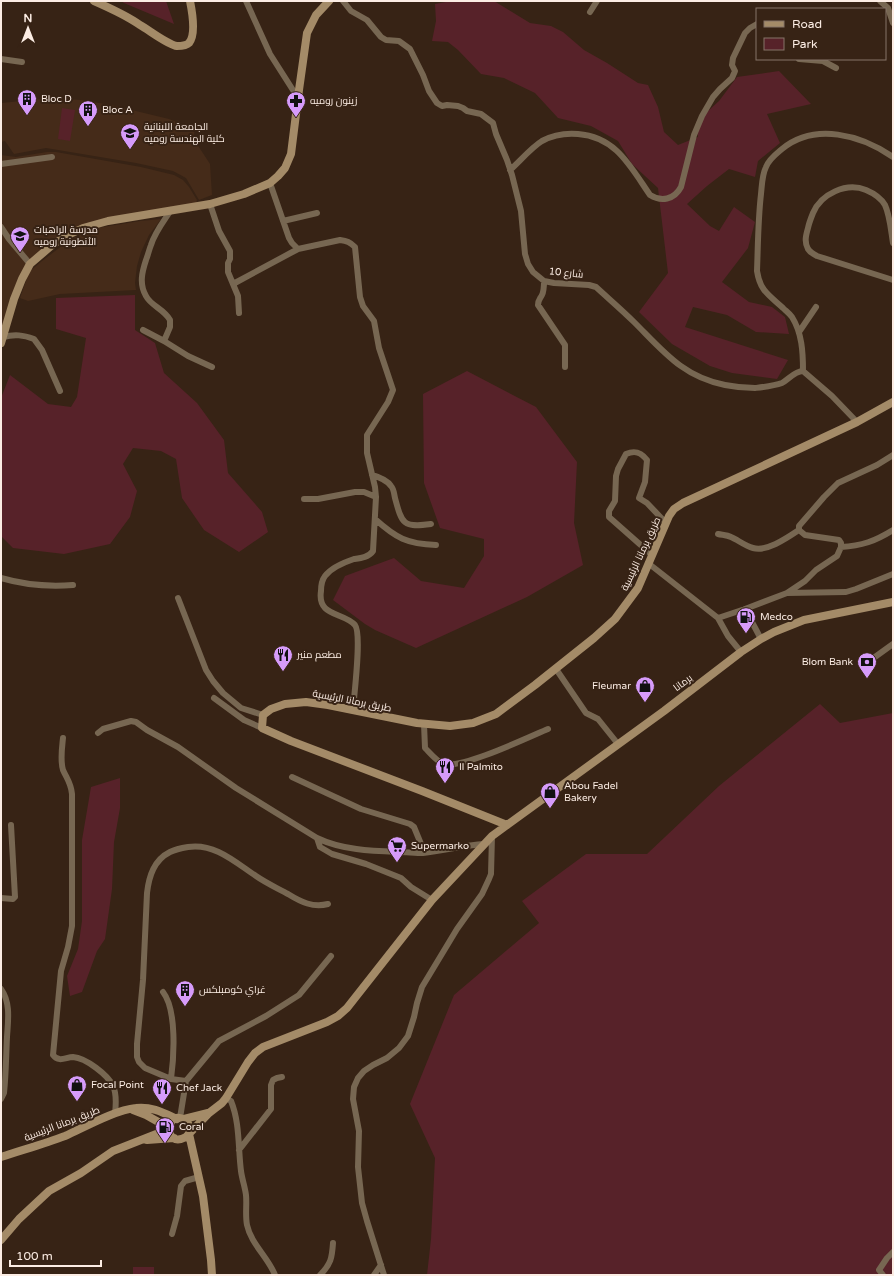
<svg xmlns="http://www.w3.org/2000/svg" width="894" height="1276" font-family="'Varela Round',Cairo,sans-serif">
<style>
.built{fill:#452b19}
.green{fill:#572229}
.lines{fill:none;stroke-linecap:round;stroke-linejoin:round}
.street{stroke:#776752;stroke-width:6}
.secondary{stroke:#a48b68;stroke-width:8}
.labels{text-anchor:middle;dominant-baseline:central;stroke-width:4;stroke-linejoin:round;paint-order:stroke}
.poi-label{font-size:10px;fill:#fcede4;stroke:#372315;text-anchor:start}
.street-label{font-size:10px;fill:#fcede4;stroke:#372315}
</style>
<rect width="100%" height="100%" fill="#372315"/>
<!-- built -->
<path class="built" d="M52,98L81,100L111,105L169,119L195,130L193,138L210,164L212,195L199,200L186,178L173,171L136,163L46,148L14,154L5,141L1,142V103Z
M47,152H56L141,167L174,175L183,180L189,187L197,200L196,204L84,226L28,263L1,338V155L16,157Z
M161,219L149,235L141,252L137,266L135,283L136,290L60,294L28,301L20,298L29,272L42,261L71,239L97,228L140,221Z"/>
<!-- green -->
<path class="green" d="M121,1H166L174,24L124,3Z
M451,1H494L530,23L551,26L563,32L584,50L607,63L638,83L648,85L658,107L664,132L678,145L698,137L696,122L719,101L737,77L779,71L811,104L767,114L780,143L758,161L755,177L729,169L707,186L687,204L710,226L719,231L734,207L755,222L748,248L722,282L749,302L772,307L785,317L789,334L756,332L727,315L693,307L685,327L788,360L777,379L732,373L710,366L672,344L639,312L668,273L658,188L632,164L618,141L591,126L558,118L535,93L504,78L481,74L458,50L448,42L432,41L436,21L435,4Z
M62,108L75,110L70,141L58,139Z
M135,295V330L155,343L164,373L197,403L224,440L228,473L262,512L268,532L239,552L204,530L182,498L176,459L161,451L133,448L123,464L137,491L130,517L110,544L64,554L13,548L1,536V398L10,375L48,404L71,407L77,397L86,338L56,329V298Z
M467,371L536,407L577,462L574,523L583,565L527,597L416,648L375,630L365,624L333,600L345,576L394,558L421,581L464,588L484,556V539L440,528L424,483L423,394Z
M820,704L840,723L893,713V1275H427L431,1239L435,1158L410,1104L454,995L539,923L522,901L586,854H647L719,786Z
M120,778V808L114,842L112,889L105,939L97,951L82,992L70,996L67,976L78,949L82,921V840L91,787Z
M133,1267H154V1275H133Z"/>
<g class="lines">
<!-- street -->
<path class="street" d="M246,1L270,54L298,98
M343,1L351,11L367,20L381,37L386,40L399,41L410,49L423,75L429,91L437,103L442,106L447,105L458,106L463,108L467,111L481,114L493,123L496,134L507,160L512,175L521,211L525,254L528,264L533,272L544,281L554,283L589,285L596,287C609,299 622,310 634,322C663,351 683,377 725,385C735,387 745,388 755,388C764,387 774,386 782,383C789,379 795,371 803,371L832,396L857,422
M880,1L888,8L893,23
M590,12L597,1
M1,59L22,62
M799,59L823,61L836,68
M1,164L52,157
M510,170C519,162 532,147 542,141C553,135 566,133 578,134C616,137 630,166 650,195C661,202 674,200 681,187L694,135L702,116L713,97L720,89L732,78L735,71L732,65L733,58L745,33L750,28L757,24
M270,183L289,238L292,243L298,249L340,240C347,241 350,242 355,247L360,297L363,306L374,321L379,348L393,390L388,402L367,435V453L375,487L376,497L373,551C369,557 361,558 354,559C345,562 331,568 325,576C322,580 321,586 321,591C317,617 344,612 355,625C362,634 354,695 353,710
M210,204L219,231L230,251V259L228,263V272L238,296L239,313
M171,210C164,221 155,232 151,245C149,250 148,255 146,260C142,272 139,284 146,296C151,306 164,309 170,320V327L164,341L188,356L212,367
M283,221L317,213
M1,227L9,239L30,264
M893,243C891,231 890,216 885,205C881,198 873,193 866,190C846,182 821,194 813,213C811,218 809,223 808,228C806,235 804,242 808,249C810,252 813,254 817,256L893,280
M544,281C544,286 544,291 542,295C540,299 538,300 538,305L565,345V367
M233,284L298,249
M143,330L164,341
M799,332L816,307
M3,337C15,334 23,335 34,339L42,350L60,391
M803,371C803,352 802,333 792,317C789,313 786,311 783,308C769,295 760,291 757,271C758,245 758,220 761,194C762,185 762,175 766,167C769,159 776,154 782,149C815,122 861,135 893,157
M372,475C379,477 387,480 391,486C394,489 394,494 395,498C402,524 403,528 431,524
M304,499H318L355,492H364L376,497
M375,519C396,538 407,544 436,545
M718,534C722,535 727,535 731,537C738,540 745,546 753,548C767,552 787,538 799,530
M841,547C862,546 875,541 893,530
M652,555L609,517V511L615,501L616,476L618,469L626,454C635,450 641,452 647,460L645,482L639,498L647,503L666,523
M648,563L718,618L728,636L741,652
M1,578C25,585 48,587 73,585
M787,593L846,592L856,589L893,574
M178,598L206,670L213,681L223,693L241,708L263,715
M745,609L761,639
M718,618L745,609L787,593L805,581L816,570L837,556L841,547V543L839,540L805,535L799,530V526L824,497L838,483L877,465L893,455
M868,662L893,644
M556,669L586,713L598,719L618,744
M214,698L244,720L262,728
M424,724L425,748C430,753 437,762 444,764C462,769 529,737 548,729
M98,733L103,729L131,721L136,722L147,730L178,747L236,788L317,838C342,850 371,851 398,852C406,852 415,853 423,853C444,851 464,845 484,844
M63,738C62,748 60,760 63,770C67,779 71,783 72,794V926L68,947L61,971L53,1055C59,1063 66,1057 73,1057C86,1058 108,1075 113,1086C117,1094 116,1105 115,1114
M292,777L361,809L410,824L414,827L421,844L422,853
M317,838L320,847L332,854L366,864L401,878L411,887L432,900
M1,898L13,899L15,897L11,825
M1,989C11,1003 8,1021 7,1037C6,1056 6,1075 4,1093L1,1099
M163,992C177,1010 174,1057 171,1079
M186,1081L171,1079L145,1068L139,1062L137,1057V1044L143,980L147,893C149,876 154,860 170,852C176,849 182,848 188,847C215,843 235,862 256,876C266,883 277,888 288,894C301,902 313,908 328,904
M226,1098L231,1101C240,1123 238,1148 241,1171C242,1179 245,1187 246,1195C247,1205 245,1215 247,1225C251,1244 268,1257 275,1275
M180,1118L186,1081L219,1041L266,1016L299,995L331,956
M239,1150L271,1109V1085L273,1080L277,1078L282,1077
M172,1234L177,1216L181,1186L185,1181L199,1177
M320,1275C331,1264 332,1258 333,1243
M374,1275L381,1265
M384,1275L367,1221L362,1203L358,1167L359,1131L353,1099L354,1087L358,1078L364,1071L373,1065L387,1058L399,1048L408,1036L414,1017L417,1003L422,987L457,929L482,894L489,879L491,874L492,836
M883,1275L879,1270L887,1258L893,1252"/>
<!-- secondary -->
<path class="secondary" d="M94,1C110,8 126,15 140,25C149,30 168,45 177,46C181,46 187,45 189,43C196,35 192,11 190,1
M1,343L14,299L22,279L30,264L51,246L66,236L83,228L108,221L210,204L244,194L270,183L278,176L285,168L291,154L299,90L307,33L316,15L329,1
M507,825L422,791L291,741L262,728L263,715L271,709L285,704L306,702L328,705L417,723L450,726L473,723L496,714L535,685L594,638L615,619L638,588L669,516L674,509L683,503L857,422L893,402
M133,1110L146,1115L169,1128
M184,1119L208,1113
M189,1132C190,1127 189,1122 183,1119C165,1111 163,1149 186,1137L209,1113L222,1103L226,1098L248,1062L255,1053L263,1047L327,1022L338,1016L347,1008L432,900L492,836L664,711L741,652L761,639L774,632L804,620L893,602
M189,1134L203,1196L211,1260L212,1275
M147,1140L174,1138
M1,1157C22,1150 44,1144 65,1136C85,1127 115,1110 136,1108C151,1106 164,1113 177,1119
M1,1240L19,1219L49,1191L81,1173L113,1151L169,1129"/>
</g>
<!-- icons -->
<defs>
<symbol id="building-pin" viewBox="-11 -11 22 30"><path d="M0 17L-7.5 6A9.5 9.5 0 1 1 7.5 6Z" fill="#d69bfa" stroke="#372315"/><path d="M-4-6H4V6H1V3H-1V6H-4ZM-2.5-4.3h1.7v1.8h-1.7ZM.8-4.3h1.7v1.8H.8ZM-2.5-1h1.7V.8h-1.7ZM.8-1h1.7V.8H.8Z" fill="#111"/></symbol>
<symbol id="pharmacy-pin" viewBox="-11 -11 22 30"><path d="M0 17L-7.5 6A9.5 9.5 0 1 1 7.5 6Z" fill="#d69bfa" stroke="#372315"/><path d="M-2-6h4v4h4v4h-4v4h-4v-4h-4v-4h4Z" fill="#111"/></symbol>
<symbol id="university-pin" viewBox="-11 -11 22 30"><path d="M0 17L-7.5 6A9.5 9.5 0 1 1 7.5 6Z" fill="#d69bfa" stroke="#372315"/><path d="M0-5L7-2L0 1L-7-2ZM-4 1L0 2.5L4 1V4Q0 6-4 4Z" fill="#111"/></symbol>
<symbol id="school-pin" viewBox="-11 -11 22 30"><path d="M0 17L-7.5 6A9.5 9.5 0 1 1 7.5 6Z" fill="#d69bfa" stroke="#372315"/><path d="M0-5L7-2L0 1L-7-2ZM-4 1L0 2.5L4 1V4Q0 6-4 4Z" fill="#111"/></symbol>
<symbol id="fuel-pin" viewBox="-11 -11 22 30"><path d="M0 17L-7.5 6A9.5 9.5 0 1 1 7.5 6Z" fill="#d69bfa" stroke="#372315"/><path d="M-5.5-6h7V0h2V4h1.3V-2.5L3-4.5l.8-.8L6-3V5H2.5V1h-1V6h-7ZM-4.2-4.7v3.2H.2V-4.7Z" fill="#111"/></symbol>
<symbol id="restaurant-pin" viewBox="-11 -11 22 30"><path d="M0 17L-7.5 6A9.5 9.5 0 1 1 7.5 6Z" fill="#d69bfa" stroke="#372315"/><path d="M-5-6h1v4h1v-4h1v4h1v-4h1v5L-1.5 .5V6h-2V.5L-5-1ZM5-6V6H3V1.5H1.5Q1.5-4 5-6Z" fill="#111"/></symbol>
<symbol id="bank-pin" viewBox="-11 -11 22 30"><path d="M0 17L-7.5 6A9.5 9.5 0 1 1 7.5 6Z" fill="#d69bfa" stroke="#372315"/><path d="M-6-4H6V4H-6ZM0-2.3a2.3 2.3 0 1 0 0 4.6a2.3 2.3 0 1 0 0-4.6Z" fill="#111"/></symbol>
<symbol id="shop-pin" viewBox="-11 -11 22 30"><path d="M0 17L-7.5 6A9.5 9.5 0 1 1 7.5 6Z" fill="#d69bfa" stroke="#372315"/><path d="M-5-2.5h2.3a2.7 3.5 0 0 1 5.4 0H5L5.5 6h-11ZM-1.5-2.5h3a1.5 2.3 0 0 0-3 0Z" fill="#111"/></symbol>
<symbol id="supermarket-pin" viewBox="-11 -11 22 30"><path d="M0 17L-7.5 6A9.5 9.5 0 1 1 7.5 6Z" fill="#d69bfa" stroke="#372315"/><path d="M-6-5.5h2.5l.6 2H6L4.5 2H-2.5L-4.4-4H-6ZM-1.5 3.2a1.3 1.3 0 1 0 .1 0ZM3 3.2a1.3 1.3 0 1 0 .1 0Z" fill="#111"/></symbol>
</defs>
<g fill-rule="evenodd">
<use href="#building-pin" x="16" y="88" width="22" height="30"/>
<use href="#pharmacy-pin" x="285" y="90" width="22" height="30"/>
<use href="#building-pin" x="77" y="99" width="22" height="30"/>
<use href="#university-pin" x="119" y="122" width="22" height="30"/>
<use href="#school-pin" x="9" y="225" width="22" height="30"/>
<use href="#fuel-pin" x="735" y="606" width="22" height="30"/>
<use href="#restaurant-pin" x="272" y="644" width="22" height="30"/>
<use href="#bank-pin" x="856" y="651" width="22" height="30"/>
<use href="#shop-pin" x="634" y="675" width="22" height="30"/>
<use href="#restaurant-pin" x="434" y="756" width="22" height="30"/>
<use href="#shop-pin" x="539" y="781" width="22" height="30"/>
<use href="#supermarket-pin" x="386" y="835" width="22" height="30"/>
<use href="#building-pin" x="174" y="979" width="22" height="30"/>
<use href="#shop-pin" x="66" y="1074" width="22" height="30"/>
<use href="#restaurant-pin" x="151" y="1077" width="22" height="30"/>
<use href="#fuel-pin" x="154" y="1116" width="22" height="30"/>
</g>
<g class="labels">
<!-- poi labels -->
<g class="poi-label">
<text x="41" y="99">Bloc D</text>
<text x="310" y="101">زينون روميه</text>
<text x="102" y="110">Bloc A</text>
<text x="144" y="127">الجامعة اللبنانية<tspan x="144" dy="12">كلية الهندسة روميه</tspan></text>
<text x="34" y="230">مدرسة الراهبات<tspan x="34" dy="12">الأنطونية روميه</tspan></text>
<text x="760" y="617">Medco</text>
<text x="297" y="655">مطعم منير</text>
<text x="853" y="662" text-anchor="end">Blom Bank</text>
<text x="631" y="686" text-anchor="end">Fleumar</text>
<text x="459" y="767">Il Palmito</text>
<text x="564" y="786">Abou Fadel<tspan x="564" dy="12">Bakery</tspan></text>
<text x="411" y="846">Supermarko</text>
<text x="199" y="990">غراي كومبلكس</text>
<text x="91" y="1085">Focal Point</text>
<text x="176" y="1088">Chef Jack</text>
<text x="179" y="1127">Coral</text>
</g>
<!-- street labels -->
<g class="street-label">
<text transform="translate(566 273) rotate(6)">شارع 10</text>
<text transform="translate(641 554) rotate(-65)">طريق برمانا الرئيسية</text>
<text transform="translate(683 683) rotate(-37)">برمانا</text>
<text transform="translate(352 701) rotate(11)">طريق برمانا الرئيسية</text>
<text transform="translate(62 1124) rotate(-21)">طريق برمانا الرئيسية</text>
</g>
</g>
<!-- border -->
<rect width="894" height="1276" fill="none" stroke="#fcede4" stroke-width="4"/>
<!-- legend -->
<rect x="756" y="8" width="130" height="52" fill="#372315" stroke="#867468"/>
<rect x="764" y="21" width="20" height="6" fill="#a48b68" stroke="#867468"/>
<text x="792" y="28" font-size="12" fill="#fcede4">Road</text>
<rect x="764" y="38" width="20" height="12" fill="#572229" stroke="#867468"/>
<text x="792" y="48" font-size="12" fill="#fcede4">Park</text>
<!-- north arrow -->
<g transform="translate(28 28)" stroke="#372315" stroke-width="3" paint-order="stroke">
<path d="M0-3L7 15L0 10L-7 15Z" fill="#fcede4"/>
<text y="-6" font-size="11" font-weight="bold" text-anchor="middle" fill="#fcede4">N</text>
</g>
<!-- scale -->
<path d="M10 1260v6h91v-6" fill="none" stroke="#fcede4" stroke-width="2"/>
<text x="16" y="1260" font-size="12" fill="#fcede4" stroke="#372315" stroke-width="3" paint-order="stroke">100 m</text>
</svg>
